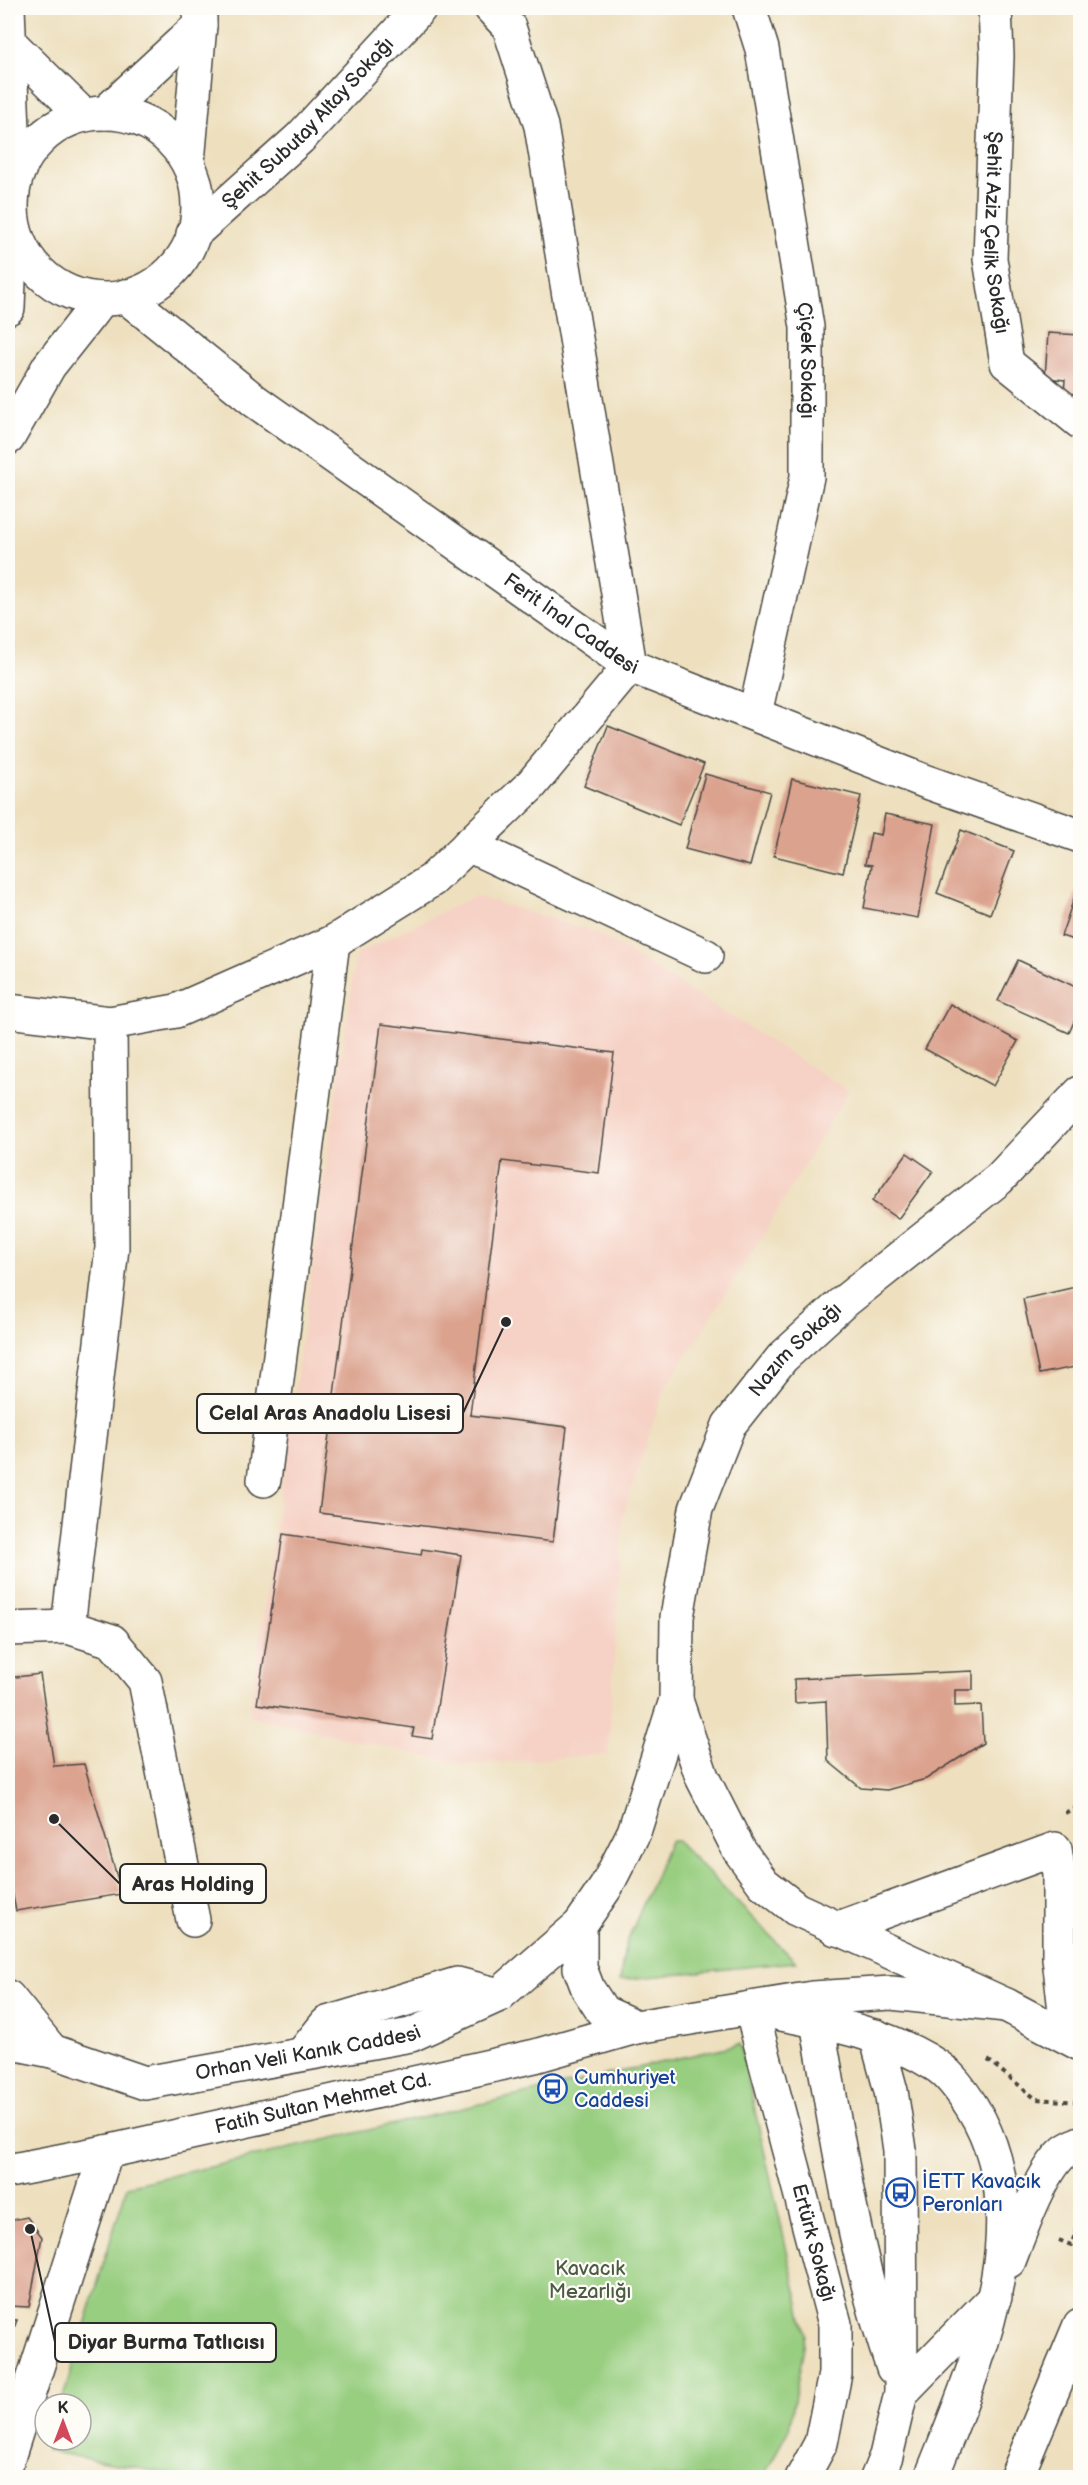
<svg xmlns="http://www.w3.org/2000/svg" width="1088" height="2485" font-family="'Balsamiq Sans',sans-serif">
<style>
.built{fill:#f6d1c5}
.green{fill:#98ce80;stroke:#627c56;stroke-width:1.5}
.building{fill:#dba28e}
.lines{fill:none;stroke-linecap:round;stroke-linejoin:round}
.minor-casing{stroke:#484641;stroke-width:36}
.major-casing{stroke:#484641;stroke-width:36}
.highway-casing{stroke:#484641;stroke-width:36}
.path{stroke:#484641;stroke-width:4;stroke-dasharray:4.5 4.5;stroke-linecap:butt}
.minor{stroke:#fff;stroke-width:33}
.major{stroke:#fff;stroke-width:33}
.highway{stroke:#fff;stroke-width:33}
.labels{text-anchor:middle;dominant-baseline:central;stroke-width:4.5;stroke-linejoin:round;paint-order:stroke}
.street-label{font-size:20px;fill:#2b2b2b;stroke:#fdfcf7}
.transit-label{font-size:20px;fill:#164399;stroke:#fdfcf7;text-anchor:start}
.park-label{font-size:20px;fill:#4c5c44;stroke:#fdfcf7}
.leader{fill:none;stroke:#2b2b2b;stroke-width:2}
.callout-dot{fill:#2b2b2b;stroke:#fdfcf7;stroke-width:2}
.callout{fill:#fdfcf7;stroke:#2b2b2b;stroke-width:2}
.callout-label{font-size:21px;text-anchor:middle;font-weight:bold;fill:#2b2b2b}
</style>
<rect width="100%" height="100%" fill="#fdfcf7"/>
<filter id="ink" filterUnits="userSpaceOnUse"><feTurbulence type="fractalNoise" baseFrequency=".0167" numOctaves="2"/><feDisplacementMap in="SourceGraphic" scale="12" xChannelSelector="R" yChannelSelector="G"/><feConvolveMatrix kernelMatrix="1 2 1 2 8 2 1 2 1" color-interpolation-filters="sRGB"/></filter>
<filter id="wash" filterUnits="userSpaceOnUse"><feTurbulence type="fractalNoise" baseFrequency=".008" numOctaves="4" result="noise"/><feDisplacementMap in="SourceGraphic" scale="24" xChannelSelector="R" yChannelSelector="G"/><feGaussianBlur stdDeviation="1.35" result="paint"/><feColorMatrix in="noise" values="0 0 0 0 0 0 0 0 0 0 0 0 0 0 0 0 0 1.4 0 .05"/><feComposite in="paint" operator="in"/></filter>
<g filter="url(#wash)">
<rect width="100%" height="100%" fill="#eee0bf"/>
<!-- built -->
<path class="built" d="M475,896L598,933L849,1091L753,1251L663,1392L623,1517L608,1754L464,1765L249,1716L356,954Z"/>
<!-- green -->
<path class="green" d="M670,1841H677L796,1962L620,1980L625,1947Z
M740,2044L806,2335L789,2429L763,2477L190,2478L47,2451L50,2440H81V2404H61L127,2186Z"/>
<g id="blocks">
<!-- building -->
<path class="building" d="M1048,333L1080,335V395L1064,394L1065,380L1045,378Z
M608,726L704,764L679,825L584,786Z
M705,774L770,792L750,866L685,849Z
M792,779L861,796L843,873L774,856Z
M885,814L935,824L918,918L864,908L872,865L865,864L871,833L881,835Z
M961,830L1014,851L990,914L937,893Z
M1080,881V942L1061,936Z
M1018,960L1080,989V1008L1069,1033L998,1001Z
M950,1004L1018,1041L993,1086L925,1049Z
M381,1024L614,1053L599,1173L502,1161L470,1415L567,1427L553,1542L319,1513Z
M907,1153L933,1171L898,1219L872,1201Z
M1080,1286V1366L1039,1374L1023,1299Z
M283,1534L421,1555L422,1549L461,1555L432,1739L412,1736L414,1728L257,1704Z
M973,1671V1690H955V1706L981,1705L983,1743L926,1779L887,1790L861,1788L828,1761L826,1701L795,1703L794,1679Z
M40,1674L54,1766L84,1764L122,1894L16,1911L8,1872V1678Z
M27,2217L42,2237L29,2307L8,2306V2221Z
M8,2320H17L8,2344Z"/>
</g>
</g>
<g filter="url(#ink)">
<use href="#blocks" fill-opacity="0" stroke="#484641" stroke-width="1.5"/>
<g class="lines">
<defs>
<g id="minor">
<path d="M8,8L15,179"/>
<path id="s1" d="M749,8L762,49L807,327V477L755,714"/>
<path id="s2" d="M995,8L997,56L990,259L1007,363L1080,422"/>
<path d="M8,41L83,115"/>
<path d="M105,113L200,25"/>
<circle cx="105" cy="206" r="93"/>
<path d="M188,162L200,25V8"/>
<path id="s3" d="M193,234L300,138L420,8"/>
<path id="s4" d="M125,296L255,401L630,666L924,781L1080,836"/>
<path d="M8,308L11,226"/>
<path d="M8,438L49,366L102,299"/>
<path d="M468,845L706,956"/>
<path d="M8,1011L110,1023"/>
<path d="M264,1480L333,942"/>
<path d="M68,1627L112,1248L110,1023L176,1011L333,942L432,880L531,785L630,666L541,126L509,27L491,8"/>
<path d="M8,1629L68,1627L112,1641L145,1681L193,1920"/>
<path d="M836,1929L1055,1849L1059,1874V1958L1065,2011L1080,2042"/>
<path d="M8,1997L52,2051"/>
<path d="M817,2022C838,2138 854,2256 893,2368"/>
<path d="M876,2036L891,2091L900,2150L901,2393L886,2456L877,2478"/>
<path d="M303,2053L327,2023L457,1984L499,1995"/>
<path d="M901,2393L995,2297"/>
<path d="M8,2458L106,2152"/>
</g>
<g id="major">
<path d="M676,1700L702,1777L739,1850L763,1883L796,1909L1006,2005L1080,2044"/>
<path id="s5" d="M751,2008L835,2324V2374L821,2443L802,2478"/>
<path id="s6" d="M636,2027L603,2012L588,1989L580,1968V1925L606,1887L634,1832L676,1700L677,1617L696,1509L729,1425L782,1358L840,1305L999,1179L1080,1093"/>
<path id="s7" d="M8,2042L52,2051L145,2083L411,2035L499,1995L580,1925"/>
<path id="s8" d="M8,2171L106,2152L535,2056L636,2027L751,2008L813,1998L891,1993L1006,2005"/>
</g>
<path id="highway" d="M751,2008C815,2021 880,2029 937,2066C951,2075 963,2093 972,2107C1043,2221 975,2367 931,2478
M1009,2261C1020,2232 1041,2172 1064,2152C1068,2148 1075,2146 1080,2143
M1016,2478L1080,2325"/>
</defs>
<!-- minor casing -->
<use href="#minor" class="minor-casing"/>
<!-- major casing -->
<use href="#major" class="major-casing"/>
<!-- highway casing -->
<use href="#highway" class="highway-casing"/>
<!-- path -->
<path class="path" d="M1065,1813L1080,1804
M988,2060L1036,2099L1079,2102L1080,2107
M1059,2240L1071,2245L1080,2222"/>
<!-- minor -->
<use href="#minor" class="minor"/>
<!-- major -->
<use href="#major" class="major"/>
<!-- highway -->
<use href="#highway" class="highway"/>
</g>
</g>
<!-- icons -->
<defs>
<symbol id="bus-ring" viewBox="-11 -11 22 22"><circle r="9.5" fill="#fdfcf7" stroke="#1a4fb4" stroke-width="1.5"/><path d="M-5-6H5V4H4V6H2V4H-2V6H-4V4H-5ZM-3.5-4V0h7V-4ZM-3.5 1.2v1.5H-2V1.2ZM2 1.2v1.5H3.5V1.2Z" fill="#1a4fb4"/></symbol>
</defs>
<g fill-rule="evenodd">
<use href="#bus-ring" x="536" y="2072" width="33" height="33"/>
<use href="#bus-ring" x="884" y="2176" width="33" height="33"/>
</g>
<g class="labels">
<!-- street labels -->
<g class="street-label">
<text stroke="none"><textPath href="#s3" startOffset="160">Şehit Subutay Altay Sokağı</textPath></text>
<text stroke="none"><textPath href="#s2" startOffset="225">Şehit Aziz Çelik Sokağı</textPath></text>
<text stroke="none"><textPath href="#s1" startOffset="358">Çiçek Sokağı</textPath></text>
<text stroke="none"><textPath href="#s4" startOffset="554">Ferit İnal Caddesi</textPath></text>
<text stroke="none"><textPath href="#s6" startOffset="759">Nazım Sokağı</textPath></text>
<text stroke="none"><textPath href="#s7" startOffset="309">Orhan Veli Kanık Caddesi</textPath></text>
<text stroke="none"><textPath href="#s8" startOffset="322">Fatih Sultan Mehmet Cd.</textPath></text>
<text stroke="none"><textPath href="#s5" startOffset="243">Ertürk Sokağı</textPath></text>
</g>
<!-- transit labels -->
<g class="transit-label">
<text x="574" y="2078">Cumhuriyet<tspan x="574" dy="23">Caddesi</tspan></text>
<text x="922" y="2182">İETT Kavacık<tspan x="922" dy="23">Peronları</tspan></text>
</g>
<!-- park labels -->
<g class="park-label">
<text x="590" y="2269">Kavacık<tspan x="590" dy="23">Mezarlığı</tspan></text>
</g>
</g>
<!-- callouts -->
<path class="leader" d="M506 1322L463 1413M54 1819L120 1884M30 2229L55 2342"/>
<g class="callout-dot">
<circle cx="506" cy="1322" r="6"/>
<circle cx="54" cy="1819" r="6"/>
<circle cx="30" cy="2229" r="6"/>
</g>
<g class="callout">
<rect x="197" y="1394" width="266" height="39" rx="6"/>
<rect x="120" y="1864" width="146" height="39" rx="6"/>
<rect x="55" y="2323" width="221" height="39" rx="6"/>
</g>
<g class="callout-label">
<text x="330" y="1420">Celal Aras Anadolu Lisesi</text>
<text x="193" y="1891">Aras Holding</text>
<text x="166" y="2349">Diyar Burma Tatlıcısı</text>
</g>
<!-- margin -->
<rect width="1088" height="2485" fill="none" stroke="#fdfcf7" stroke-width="30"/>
<!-- north arrow -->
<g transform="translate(63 2422)"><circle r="28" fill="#fdfcf7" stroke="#a9a8a5" stroke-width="1.5"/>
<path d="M0-4.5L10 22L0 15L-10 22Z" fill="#d1495b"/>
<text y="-9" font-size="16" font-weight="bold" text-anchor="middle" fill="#2b2b2b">K</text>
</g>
</svg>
